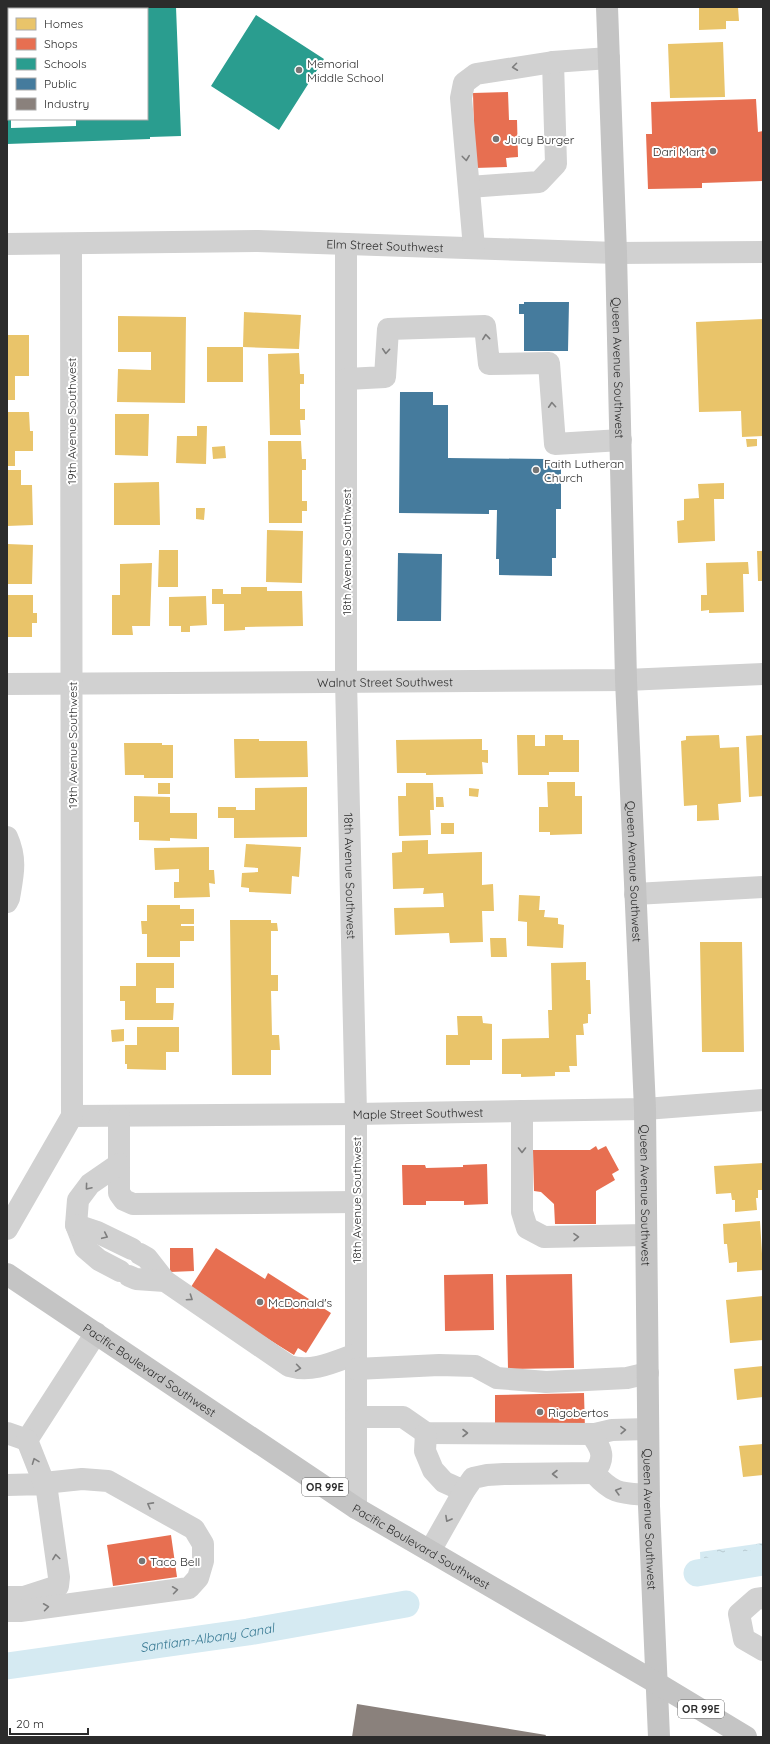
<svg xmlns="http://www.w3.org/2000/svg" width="770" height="1744" font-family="Quicksand,sans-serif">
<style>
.water{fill:url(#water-ripples)}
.homes{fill:#e9c46a}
.shops{fill:#e76f51}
.schools{fill:#2a9d8f}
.public{fill:#457b9d}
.industry{fill:#8a817c}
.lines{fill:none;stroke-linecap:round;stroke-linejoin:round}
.canal{stroke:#d5eaf2;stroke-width:27}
.minor{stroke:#d1d1d1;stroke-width:22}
.major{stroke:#c4c4c4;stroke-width:22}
.oneway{stroke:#7e7e7e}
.poi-dot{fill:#767676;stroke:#fff;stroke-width:1.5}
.labels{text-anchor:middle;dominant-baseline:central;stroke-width:4;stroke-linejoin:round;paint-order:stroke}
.shield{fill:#fff;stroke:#6b6b6b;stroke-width:1}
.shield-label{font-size:11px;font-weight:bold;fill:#2c2c2c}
.poi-label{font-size:12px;fill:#2c2c2c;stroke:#fff;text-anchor:start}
.street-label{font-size:12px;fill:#2c2c2c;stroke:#fff}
.water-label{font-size:13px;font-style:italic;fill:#367892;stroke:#fff}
</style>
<defs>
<pattern id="water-ripples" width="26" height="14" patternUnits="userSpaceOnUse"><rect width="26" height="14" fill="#d5eaf2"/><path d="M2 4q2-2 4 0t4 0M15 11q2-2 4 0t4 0" fill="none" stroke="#b7c9d0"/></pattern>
</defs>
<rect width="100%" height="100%" fill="#fff"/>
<!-- water -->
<path class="water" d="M763,1543V1573L701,1581L700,1552Z"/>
<!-- homes -->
<path class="homes" d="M699,7H738L739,21H726V29L699,30Z
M723,42L725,97L670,98L668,44Z
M244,312L301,315L299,349L243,347Z
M118,316L186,317L185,403L117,402L118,369L151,370V352H118Z
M763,319V436L742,437L741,411L699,412L696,322Z
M7,335H29V376H15V400H7Z
M207,347H243V382H207Z
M299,353L300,374H304V384H300V409H305V420H300L301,435H270L268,354Z
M7,412H29L30,431H33V451H15V466H7Z
M115,414H149L148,456L115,455Z
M197,426H207L206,464L176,463L177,436H197Z
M746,439H757V446L747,447Z
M268,441H301L302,459H306V470H302V501H307V511H302V523H269Z
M225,446L226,458L213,459L212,447Z
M7,470H21V485H32L33,525L7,526Z
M159,482L160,525H114V483Z
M724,483V499H714L715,541L678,543L677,521L684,520V499L699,498L698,484Z
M196,508H205L204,520L196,519Z
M267,530L303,531L302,583L266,582Z
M7,544L33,545L32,584H7Z
M159,550H178V587H158Z
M757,551H763V581H758Z
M748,562L749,574H743L744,612L709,613V610L701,611V595H707L706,563Z
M152,563L150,626H132L133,635H112V595H120V564Z
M241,587H267V591H302L303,626L245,627V630L224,631V604H212V589H223V594H241Z
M7,595H33V613H37V623H32V637H7Z
M206,596L207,625L190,626V632H181V626H169V597Z
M517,735H535V746H545V735H563V740H579V772H549V775H518Z
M719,735L720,748L739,747L741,802L718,804L719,820L697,821V805L684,806L681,741L686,740V736Z
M763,735V796L749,797L746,736Z
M234,739H259V741H307L308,777L235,778Z
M482,739V750H488V763L482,762L483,774L426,775V773H397L396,740Z
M124,743H162V745H173V778H144V775H125Z
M547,782H575V796H582V834L550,835V832H539V807H548Z
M158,783H170V794H158Z
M406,783H433L434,810H430L431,835L399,836L398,796H406Z
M307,787V837L234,838V818H218V807H236V810H255V788Z
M469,788L479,789L478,797L469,796Z
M134,796L170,797V813H197V839L170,838V841L139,840V822H134Z
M436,797H443L444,807H436Z
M441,823H454V834H441Z
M428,840V854L482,852V885L493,884L494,911H482L483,942L450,943L449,933L395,935L394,908L444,907L443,893L423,894L424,888L393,889L392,853L402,852V841Z
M246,844L301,847L299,877L292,876L291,894L249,892V888L241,887L242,873L258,872V868L244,867Z
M209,847V870H214L215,884L209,883L210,897L174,898V882H179V869L155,870L154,848Z
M519,895L540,896L539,910H545L544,917L558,918V924L564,925L563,948L527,946V922L518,921Z
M147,905H180V909H194V924H181V926H194V941H180V957H147V934H142L141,921H147Z
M230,920H271V923H277L278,931H271V975H278V991H271L272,1035H279L280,1050H271V1075H232Z
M490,938H506L507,957H491Z
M700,942H742L744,1052H702Z
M586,962V980H590L591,1014H588V1023L583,1024L584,1035H576L577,1066H569L570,1072H555V1076L521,1077V1074H502V1039L549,1038L548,1010H552L551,963Z
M136,963H174V988H156V1003H174L173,1020H125V1001H120V986H136Z
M457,1016H482L483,1023L492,1024V1060H470V1065H446V1035H458Z
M137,1027H179V1052H166V1070L127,1069V1064H125V1045H137Z
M124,1029V1041L112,1042L111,1030Z
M763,1163V1190H758V1198H756L757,1210L735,1212V1200H732L731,1193L716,1194L714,1166Z
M760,1221L763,1270L737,1272V1262L729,1263L727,1244H724L723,1224Z
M763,1296V1340L730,1343L726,1300Z
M763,1366V1397L737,1400L734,1369Z
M763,1444V1475L743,1477L739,1446Z"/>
<!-- shops -->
<path class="shops" d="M508,92L509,120H517L518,157L506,158L507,167L475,168L473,93Z
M756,99L758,132L763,131V181L702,183V188L648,189L646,134H652L651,102Z
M596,1146L598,1150L606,1146L619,1170L612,1174L615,1180L596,1191V1224H555L554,1204L541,1192L534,1191L533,1150H590Z
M487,1164L488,1204L464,1205V1201H426V1205H403L402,1165H425L426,1168L463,1167V1165Z
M170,1248H193L194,1271L170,1272Z
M216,1248L265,1279L268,1273L331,1313L306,1353L298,1348L294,1355L189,1290Z
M493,1274L494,1330L445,1331L444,1275Z
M572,1274L574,1368L508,1369L506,1275Z
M584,1393L585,1430L495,1431V1395Z
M171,1535L177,1577L113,1586L107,1545Z"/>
<!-- schools -->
<path class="schools" d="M72,7H176L181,136L150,137V139L7,144V52H8L9,72V119H11V128L76,126V119H147V9H72Z
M256,15L324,59L279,130L211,86Z"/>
<!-- public -->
<path class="public" d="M524,302H569L568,351H524V314H519V304H524Z
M400,392H433V405H448V458L546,459V465H561V509H556V558H552V576L499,575V559H496L497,510H489V514L399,513Z
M398,553L442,554L441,621H397Z"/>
<!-- industry -->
<path class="industry" d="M357,1704L546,1735L545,1737H352Z"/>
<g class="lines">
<!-- canal -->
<g class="canal">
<path d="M697,1573L763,1562"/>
<path id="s1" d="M7,1666L248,1632L406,1604"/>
</g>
<!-- minor -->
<g class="minor">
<path d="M469,187L539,182L556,164L553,62"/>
<path id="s2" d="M7,244L258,241L616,253L763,252"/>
<path id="s3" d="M346,244V680L356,1114V1508"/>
<path d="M474,248L461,98L464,83L476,74L553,62L609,58"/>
<path d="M347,379L385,377L388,329L485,326L489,364L549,363L555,444L621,440"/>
<path id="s4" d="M7,684L626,680L763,674"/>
<path d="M7,837C17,859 13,875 9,898L7,902"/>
<path d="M635,894L763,887"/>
<path d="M522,1111V1212L527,1228L544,1237L646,1235"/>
<path id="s5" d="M72,1116L356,1114L645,1109L763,1100"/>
<path d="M119,1116V1193L124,1200L133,1204L356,1202"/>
<path d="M119,1164L90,1184L78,1200L76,1225L85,1248L99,1260L120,1271"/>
<path d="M76,1225L97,1232L132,1249"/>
<path d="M7,1229L72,1116L71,244"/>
<path d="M140,1254L147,1258L165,1281"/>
<path d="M129,1276L136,1279L165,1281L289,1366C312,1373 334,1362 356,1354"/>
<path d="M356,1369L439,1365L475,1366L497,1378L546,1382L627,1378L648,1373"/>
<path d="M356,1417H403L426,1433L595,1434L612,1430L648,1429"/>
<path d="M7,1433L27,1440L96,1333"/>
<path d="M426,1433L425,1451L433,1470L444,1482L464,1491"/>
<path d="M594,1473C614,1495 621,1493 649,1495"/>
<path d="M7,1485L46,1484L59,1577L58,1586L24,1597H7"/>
<path d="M430,1551L464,1491L473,1478L487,1475L504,1474L594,1473C606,1458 602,1449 591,1434"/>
<path d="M763,1598L756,1599L739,1614L744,1639L763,1650"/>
<path d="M7,1611H20L189,1588L198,1578L203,1561V1544L194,1529L108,1481L82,1479L44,1483L27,1440"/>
</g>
<!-- major -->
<g class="major">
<path id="s6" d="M607,7L616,253L626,680L645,1109L649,1506L659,1737"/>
<path id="s7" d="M7,1274L356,1508L655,1682L746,1737"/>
</g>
</g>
<!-- one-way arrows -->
<defs><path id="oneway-chevron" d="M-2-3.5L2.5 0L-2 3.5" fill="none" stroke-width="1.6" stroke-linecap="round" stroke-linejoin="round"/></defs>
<g class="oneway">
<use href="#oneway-chevron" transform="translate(515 67) rotate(173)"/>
<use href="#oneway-chevron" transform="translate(466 158) rotate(83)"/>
<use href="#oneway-chevron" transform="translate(486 337) rotate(-96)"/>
<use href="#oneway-chevron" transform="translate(386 351) rotate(94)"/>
<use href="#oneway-chevron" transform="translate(552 405) rotate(-94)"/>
<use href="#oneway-chevron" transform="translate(522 1150) rotate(90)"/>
<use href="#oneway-chevron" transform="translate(88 1187) rotate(130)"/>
<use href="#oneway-chevron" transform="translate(105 1236) rotate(25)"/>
<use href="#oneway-chevron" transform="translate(576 1237) rotate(-1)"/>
<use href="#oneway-chevron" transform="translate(190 1298) rotate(34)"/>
<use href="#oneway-chevron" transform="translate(298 1368) rotate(8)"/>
<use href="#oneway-chevron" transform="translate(623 1430) rotate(-2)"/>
<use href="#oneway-chevron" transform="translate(465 1433)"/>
<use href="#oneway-chevron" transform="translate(35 1461) rotate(-111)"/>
<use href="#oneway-chevron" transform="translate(555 1474) rotate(-180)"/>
<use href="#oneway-chevron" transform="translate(618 1491) rotate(-164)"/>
<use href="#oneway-chevron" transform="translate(150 1505) rotate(-151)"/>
<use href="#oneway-chevron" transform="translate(448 1519) rotate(119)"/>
<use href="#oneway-chevron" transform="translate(56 1557) rotate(-98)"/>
<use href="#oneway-chevron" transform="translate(175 1590) rotate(-8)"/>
<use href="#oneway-chevron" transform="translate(46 1607) rotate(-8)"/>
</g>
<!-- markers -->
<g class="poi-dot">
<circle cx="299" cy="70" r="4"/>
<circle cx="496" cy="139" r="4"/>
<circle cx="713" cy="151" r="4"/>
<circle cx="536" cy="470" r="4"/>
<circle cx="260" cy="1302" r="4"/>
<circle cx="540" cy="1412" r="4"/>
<circle cx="142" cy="1561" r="4"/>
</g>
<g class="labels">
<!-- shield labels -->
<g class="shield">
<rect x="302" y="1478" width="46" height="18" rx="3"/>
<rect x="678" y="1700" width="46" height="18" rx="3"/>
</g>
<g class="shield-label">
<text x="325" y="1487">OR 99E</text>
<text x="701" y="1709">OR 99E</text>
</g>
<!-- poi labels -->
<g class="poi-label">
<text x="307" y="63">Memorial<tspan x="307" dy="14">Middle School</tspan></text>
<text x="504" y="139">Juicy Burger</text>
<text x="705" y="151" text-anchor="end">Dari Mart</text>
<text x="544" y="463">Faith Lutheran<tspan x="544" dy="14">Church</tspan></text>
<text x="268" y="1302">McDonald's</text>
<text x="548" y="1412">Rigobertos</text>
<text x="150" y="1561">Taco Bell</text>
</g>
<!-- street labels -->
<g class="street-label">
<text stroke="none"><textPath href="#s2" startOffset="378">Elm Street Southwest</textPath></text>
<text stroke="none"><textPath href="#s6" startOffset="361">Queen Avenue Southwest</textPath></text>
<text transform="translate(71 421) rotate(-90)">19th Avenue Southwest</text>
<text transform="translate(346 552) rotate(-90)">18th Avenue Southwest</text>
<text stroke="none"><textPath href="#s4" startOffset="378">Walnut Street Southwest</textPath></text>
<text transform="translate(72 745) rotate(-90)">19th Avenue Southwest</text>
<text stroke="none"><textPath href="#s6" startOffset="865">Queen Avenue Southwest</textPath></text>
<text stroke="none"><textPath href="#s3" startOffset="632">18th Avenue Southwest</textPath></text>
<text stroke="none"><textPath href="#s5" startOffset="346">Maple Street Southwest</textPath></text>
<text stroke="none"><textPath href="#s6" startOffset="1189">Queen Avenue Southwest</textPath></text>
<text transform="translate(356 1200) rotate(-90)">18th Avenue Southwest</text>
<text stroke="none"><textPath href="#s7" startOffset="172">Pacific Boulevard Southwest</textPath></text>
<text stroke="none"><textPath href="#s6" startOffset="1513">Queen Avenue Southwest</textPath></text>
<text stroke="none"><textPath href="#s7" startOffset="496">Pacific Boulevard Southwest</textPath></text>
</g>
<!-- water labels -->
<g class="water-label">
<text stroke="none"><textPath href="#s1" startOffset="202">Santiam-Albany Canal</textPath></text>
</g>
</g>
<!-- border -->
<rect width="770" height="1744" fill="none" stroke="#2c2c2c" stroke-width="16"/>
<!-- legend -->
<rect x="8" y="8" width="140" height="112" fill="#ffffff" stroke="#ababab"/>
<rect x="16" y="18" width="20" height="12" fill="#e9c46a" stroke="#ababab"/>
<text x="44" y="28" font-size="12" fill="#2c2c2c">Homes</text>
<rect x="16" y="38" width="20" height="12" fill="#e76f51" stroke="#ababab"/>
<text x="44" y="48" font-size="12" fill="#2c2c2c">Shops</text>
<rect x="16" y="58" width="20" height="12" fill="#2a9d8f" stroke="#ababab"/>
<text x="44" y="68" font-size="12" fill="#2c2c2c">Schools</text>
<rect x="16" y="78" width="20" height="12" fill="#457b9d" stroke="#ababab"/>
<text x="44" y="88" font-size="12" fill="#2c2c2c">Public</text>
<rect x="16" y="98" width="20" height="12" fill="#8a817c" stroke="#ababab"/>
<text x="44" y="108" font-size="12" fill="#2c2c2c">Industry</text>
<!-- scale -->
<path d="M10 1728v6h78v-6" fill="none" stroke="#2c2c2c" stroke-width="2"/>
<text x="16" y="1728" font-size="12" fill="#2c2c2c" stroke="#ffffff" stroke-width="3" paint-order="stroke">20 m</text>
</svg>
